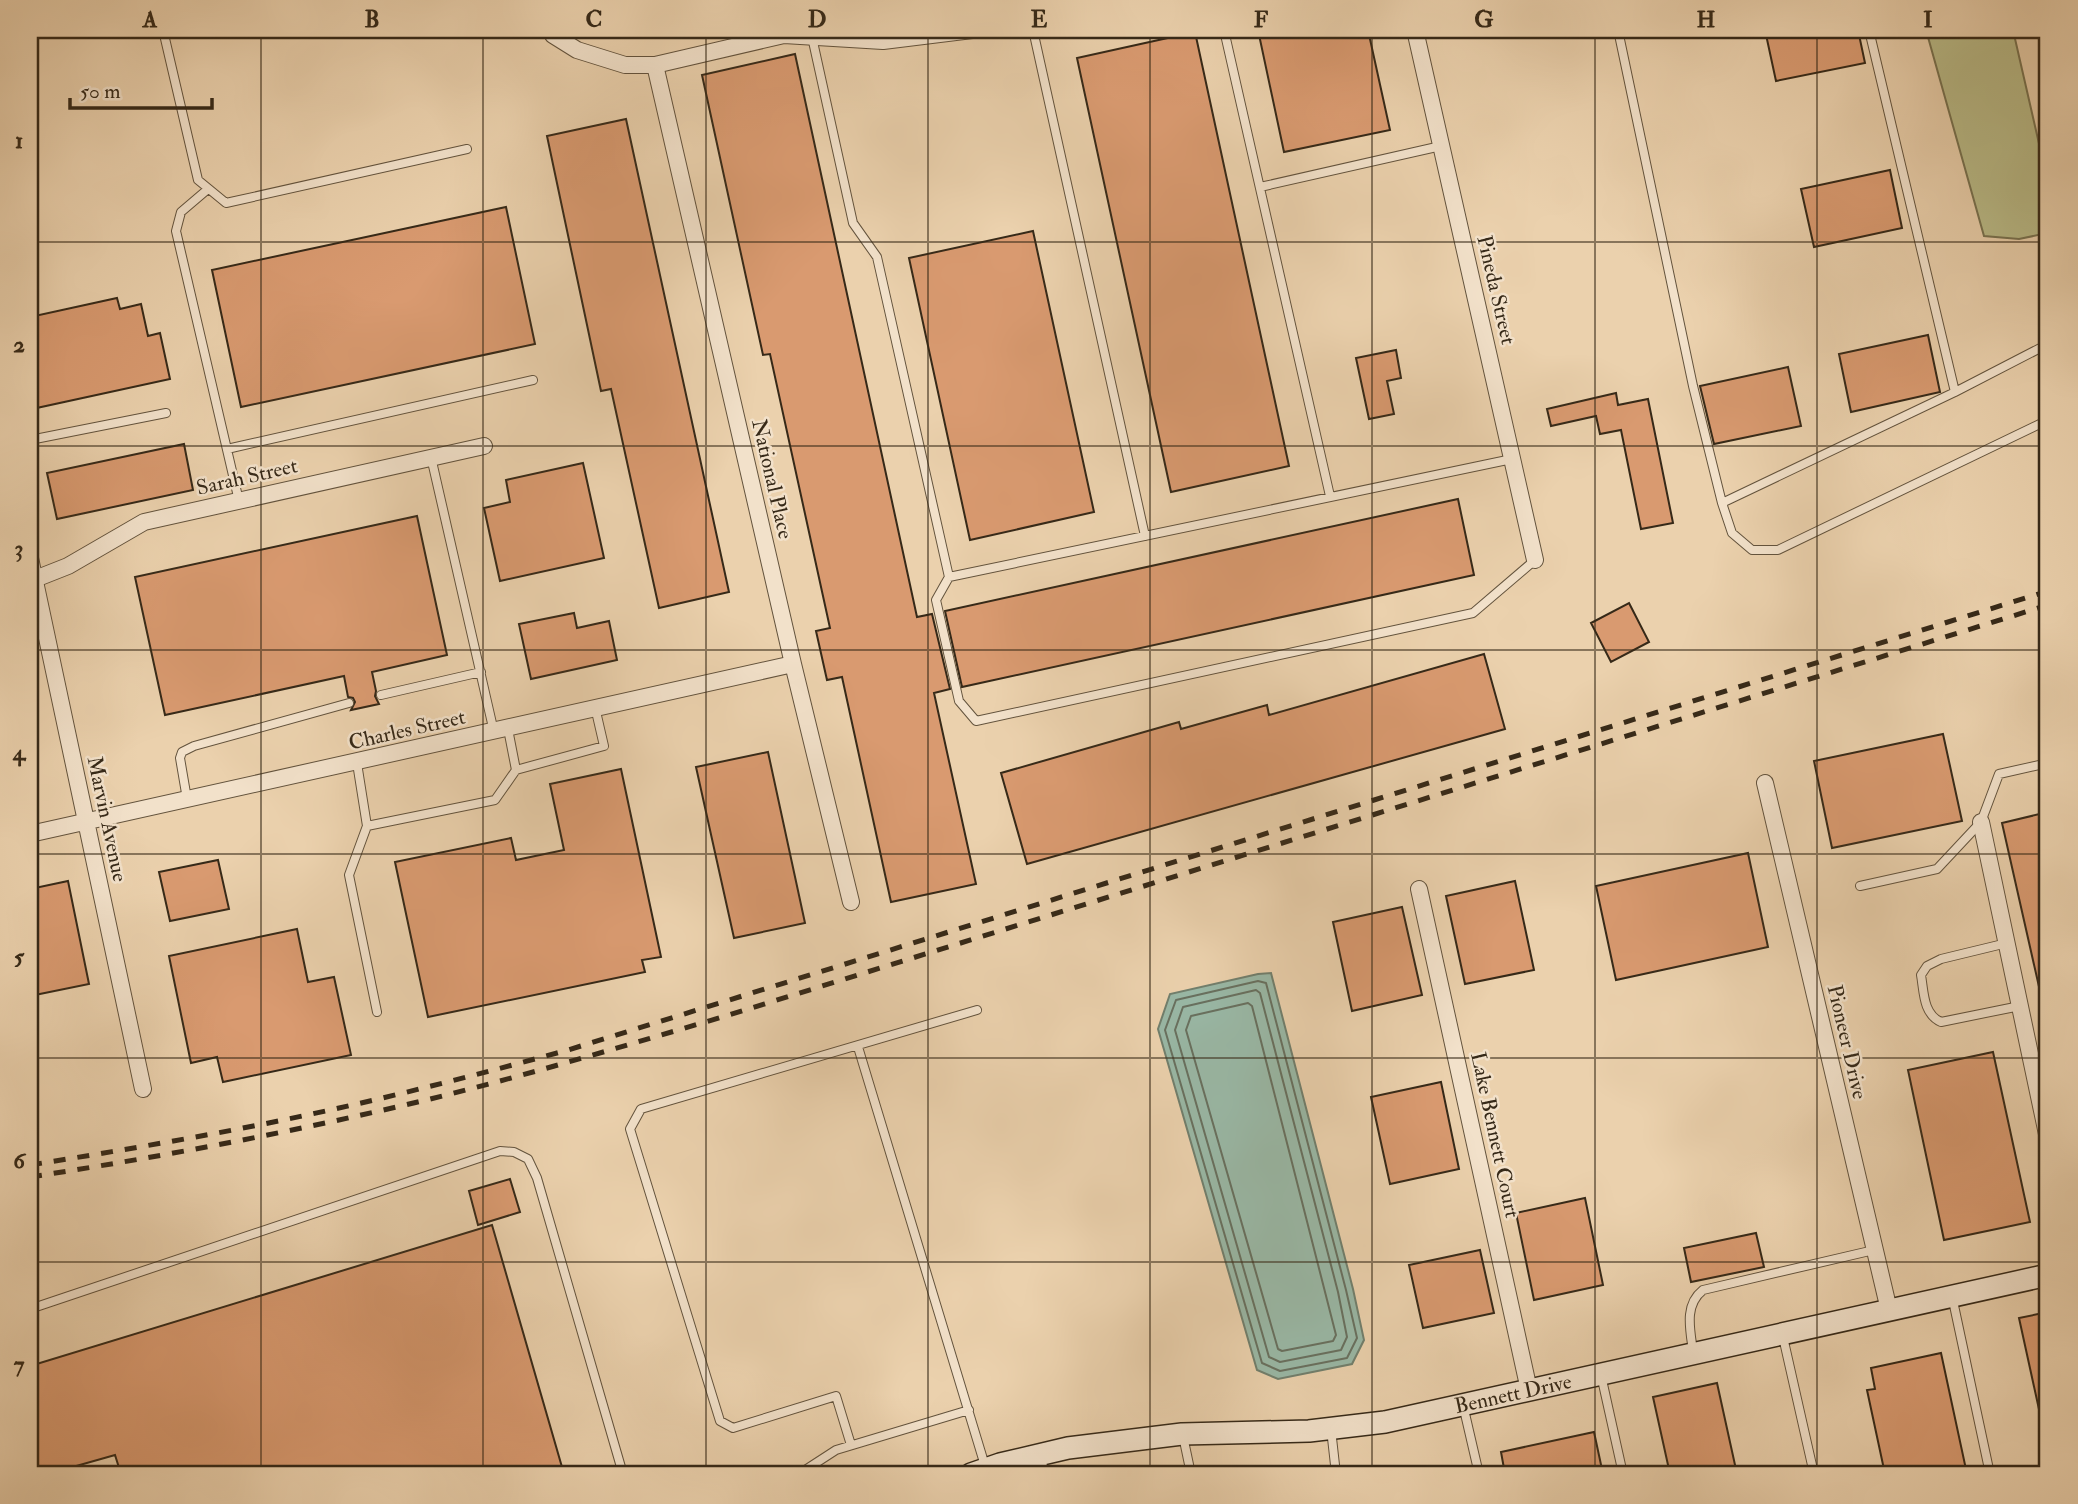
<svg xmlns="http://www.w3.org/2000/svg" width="2078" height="1504" font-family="'IM FELL Double Pica',serif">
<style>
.green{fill:#b9bb88;stroke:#787250;stroke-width:2}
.water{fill:#99b8a6;stroke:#717f6d;stroke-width:2}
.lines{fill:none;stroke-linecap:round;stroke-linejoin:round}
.shore{stroke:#68705f;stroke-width:2}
.building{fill:#d99a70;stroke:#362918;stroke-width:2}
.lane-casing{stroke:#63533d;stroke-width:10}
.street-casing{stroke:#63533d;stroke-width:18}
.secondary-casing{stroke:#362918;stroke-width:24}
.lane{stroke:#f2e1ca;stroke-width:8}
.street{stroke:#f2e1ca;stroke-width:16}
.secondary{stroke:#f2e1ca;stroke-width:21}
.rail{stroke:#362918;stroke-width:5;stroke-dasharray:12 12;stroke-linecap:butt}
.grid{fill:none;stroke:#362918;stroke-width:2;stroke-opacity:0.55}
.labels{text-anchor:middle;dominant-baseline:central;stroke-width:5;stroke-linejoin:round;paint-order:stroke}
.street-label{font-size:21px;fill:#362918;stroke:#f2e1ca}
.neatline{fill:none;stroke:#362918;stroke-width:2.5}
.grid-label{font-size:23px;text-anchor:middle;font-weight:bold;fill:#362918}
</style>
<rect width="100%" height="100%" fill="#ebd1ad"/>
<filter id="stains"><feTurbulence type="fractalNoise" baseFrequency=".00286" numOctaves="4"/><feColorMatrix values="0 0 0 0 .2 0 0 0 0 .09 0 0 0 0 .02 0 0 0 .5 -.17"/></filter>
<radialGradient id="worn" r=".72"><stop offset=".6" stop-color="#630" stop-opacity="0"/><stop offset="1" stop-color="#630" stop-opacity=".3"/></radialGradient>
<!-- green -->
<path class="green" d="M1926,30H2013L2048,183V213L2043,234L2019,239L1984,236Z"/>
<!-- water -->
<path class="water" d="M1271,973L1353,1289L1364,1340L1352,1364L1278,1379L1257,1370L1158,1029L1170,994L1258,974Z"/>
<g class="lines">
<!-- shore -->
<path class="shore" d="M1258,981L1266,983L1346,1290L1357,1338L1347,1358L1280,1371L1262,1363L1165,1030L1176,1000Z
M1256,990L1260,993L1338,1292L1347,1337L1341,1350L1280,1362L1269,1357L1175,1030L1183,1007Z
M1248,1003L1252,1006L1336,1335L1333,1341L1282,1351L1278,1349L1186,1030L1191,1016Z"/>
</g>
<!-- building -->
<path class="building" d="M1258,30H1368L1390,130L1284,152Z
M1765,30H1858L1865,63L1776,81Z
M1195,32L1289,466L1171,492L1077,58Z
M795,54L917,617L932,614L950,689L934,693L976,884L891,902L842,677L827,680L816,631L830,628L770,354L763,355L702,75Z
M626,119L729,592L659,608L611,389L601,391L547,136Z
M1890,170L1902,228L1814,247L1801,189Z
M506,207L535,344L241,407L212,270Z
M1033,231L1094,512L970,540L909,258Z
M117,298L120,309L141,304L148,336L160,333L170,379L32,409L30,399V317Z
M1928,335L1940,392L1851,412L1839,354Z
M1396,350L1401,378L1387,381L1394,414L1369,419L1356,358Z
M1788,367L1801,426L1714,444L1700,386Z
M1616,393L1618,405L1648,399L1673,523L1641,529L1621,430L1600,434L1596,416L1551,426L1547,409Z
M184,444L193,490L57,519L47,473Z
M583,463L604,558L500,581L484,508L510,502L506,480Z
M1458,499L1474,575L962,687L945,611Z
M417,516L447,655L372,672L376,691L375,696L379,704L351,710L355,702L353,698L348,697L344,676L165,715L135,577Z
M1629,603L1649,642L1611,662L1591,623Z
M574,613L577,628L609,621L617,660L531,679L519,624Z
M1484,654L1505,729L1027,864L1001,773L1179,722L1181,729L1267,705L1269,715Z
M1943,734L1962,821L1832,848L1814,761Z
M768,752L805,923L734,938L696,767Z
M621,769L661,957L642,960L645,972L428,1017L395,862L511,838L516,860L564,850L550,784Z
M2048,812V1000H2042L2002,823Z
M1748,853L1768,947L1616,980L1596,886Z
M218,860L229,909L170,921L159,872Z
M68,881L89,984L30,996V889Z
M1515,881L1534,970L1465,984L1446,896Z
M1402,907L1422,995L1352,1011L1333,922Z
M297,929L308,982L334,977L351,1055L223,1082L217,1057L191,1063L169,956Z
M1993,1052L2030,1222L1944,1240L1908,1070Z
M1441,1082L1459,1169L1390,1184L1371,1097Z
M510,1179L520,1212L478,1225L469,1191Z
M1585,1198L1603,1285L1534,1300L1516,1213Z
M492,1225L564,1474H121L115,1455L48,1474H30V1366Z
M1756,1233L1764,1267L1691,1282L1684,1248Z
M1480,1250L1494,1313L1423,1328L1409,1265Z
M2048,1312V1422L2042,1423L2019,1318Z
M1941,1353L1967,1474H1885L1867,1390L1875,1389L1871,1368Z
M1717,1383L1737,1474H1670L1653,1397Z
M1594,1432L1603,1474H1505L1501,1452Z"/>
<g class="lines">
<defs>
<path id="lane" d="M163,30L198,180L226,203L467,149
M1033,30L1145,536
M1224,30L1330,496
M1618,30L1693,386L1722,503
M1869,30L1955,392L2048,344
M812,37L853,223L877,257L949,577
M1260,187L1441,146
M208,189L181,212L176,231L239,501
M1955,392L1722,503L1732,533L1752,550H1778L2048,420
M30,440L166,413
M227,449L533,380
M431,457L494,732
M1512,459L949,577L936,600L959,701L976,721L1473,613L1535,560
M381,695L481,672
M508,729L516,770
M357,763L367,826L349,875L377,1012
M187,799L180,758L182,752L194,746L349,703
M367,826L495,800L516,770L604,746L595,707
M1860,886L1937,869L1981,822L1999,774L2048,763
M2007,943L1941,959L1927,966L1921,975C1924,992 1923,1014 1941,1022L2020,1006
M858,1047L986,1469
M1952,1296L1990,1474
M30,1309L500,1151L514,1152L528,1159L537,1178L623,1474
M1783,1337L1814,1474
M1693,1351C1690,1329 1684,1305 1703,1290L1874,1250
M1601,1375L1623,1474
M1463,1405L1479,1474
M1331,1429L1336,1474
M1183,1436L1191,1474
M851,1445L836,1396L733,1428L720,1421L630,1129L641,1109L977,1010
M1040,1455L1045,1474
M799,1474L836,1450L969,1410"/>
<path id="street" d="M550,30L553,35L577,50L625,65H655L784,35L883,41L972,30
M1415,30L1535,560
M655,65L793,664L851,902
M30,558L143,1089
M30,581L68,566L144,522L484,446
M1765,783L1889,1310
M1981,822L2048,1139
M30,834L793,664
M1419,889L1529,1390"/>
<g id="secondary">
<path id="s1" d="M971,1474L1000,1464L1068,1448L1182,1434L1309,1431L1385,1422L2048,1275"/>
</g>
</defs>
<!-- lane casing -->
<use href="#lane" class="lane-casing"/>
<!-- street casing -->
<use href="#street" class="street-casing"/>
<!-- secondary casing -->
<use href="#secondary" class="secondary-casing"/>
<!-- lane -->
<use href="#lane" class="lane"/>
<!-- street -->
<use href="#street" class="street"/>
<!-- secondary -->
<use href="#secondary" class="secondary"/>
<!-- rail -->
<path class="rail" d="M30,1165C162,1144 294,1121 423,1088C472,1076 520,1063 568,1050L2048,591
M30,1177C161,1157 292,1132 422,1101C525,1076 627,1045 729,1015L2048,605"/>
</g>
<!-- grid -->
<path class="grid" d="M261,30V1474M483,30V1474M706,30V1474M928,30V1474M1150,30V1474M1372,30V1474M1595,30V1474M1817,30V1474M30,242H2048M30,446H2048M30,650H2048M30,854H2048M30,1058H2048M30,1262H2048"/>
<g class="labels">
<!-- street labels -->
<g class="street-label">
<text transform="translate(1496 290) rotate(77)">Pineda Street</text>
<text transform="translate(247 477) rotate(-13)">Sarah Street</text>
<text transform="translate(772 479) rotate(77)">National Place</text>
<text transform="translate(407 730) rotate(-13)">Charles Street</text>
<text transform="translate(107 819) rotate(78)">Marvin Avenue</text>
<text transform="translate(1847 1042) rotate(77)">Pioneer Drive</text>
<text transform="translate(1495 1135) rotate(78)">Lake Bennett Court</text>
<text stroke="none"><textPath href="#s1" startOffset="550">Bennett Drive</textPath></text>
</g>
</g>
<!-- margin -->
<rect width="2078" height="1504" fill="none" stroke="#ebd1ad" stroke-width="77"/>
<!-- scale -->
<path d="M70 98v10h142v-10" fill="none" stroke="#362918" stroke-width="3.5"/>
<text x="80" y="98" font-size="21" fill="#362918" stroke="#f2e1ca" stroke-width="5" paint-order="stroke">50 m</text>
<rect x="38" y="38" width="2001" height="1428" class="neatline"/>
<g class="grid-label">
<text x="150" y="27">A</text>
<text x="372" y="27">B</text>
<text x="594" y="27">C</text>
<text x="817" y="27">D</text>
<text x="1039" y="27">E</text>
<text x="1261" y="27">F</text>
<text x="1484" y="27">G</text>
<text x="1706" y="27">H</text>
<text x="1928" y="27">I</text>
<text x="19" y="148">1</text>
<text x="19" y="352">2</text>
<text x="19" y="556">3</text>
<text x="19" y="760">4</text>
<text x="19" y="964">5</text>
<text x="19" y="1168">6</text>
<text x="19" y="1372">7</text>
</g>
<rect width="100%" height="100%" filter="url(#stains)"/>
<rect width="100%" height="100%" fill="url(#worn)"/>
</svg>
